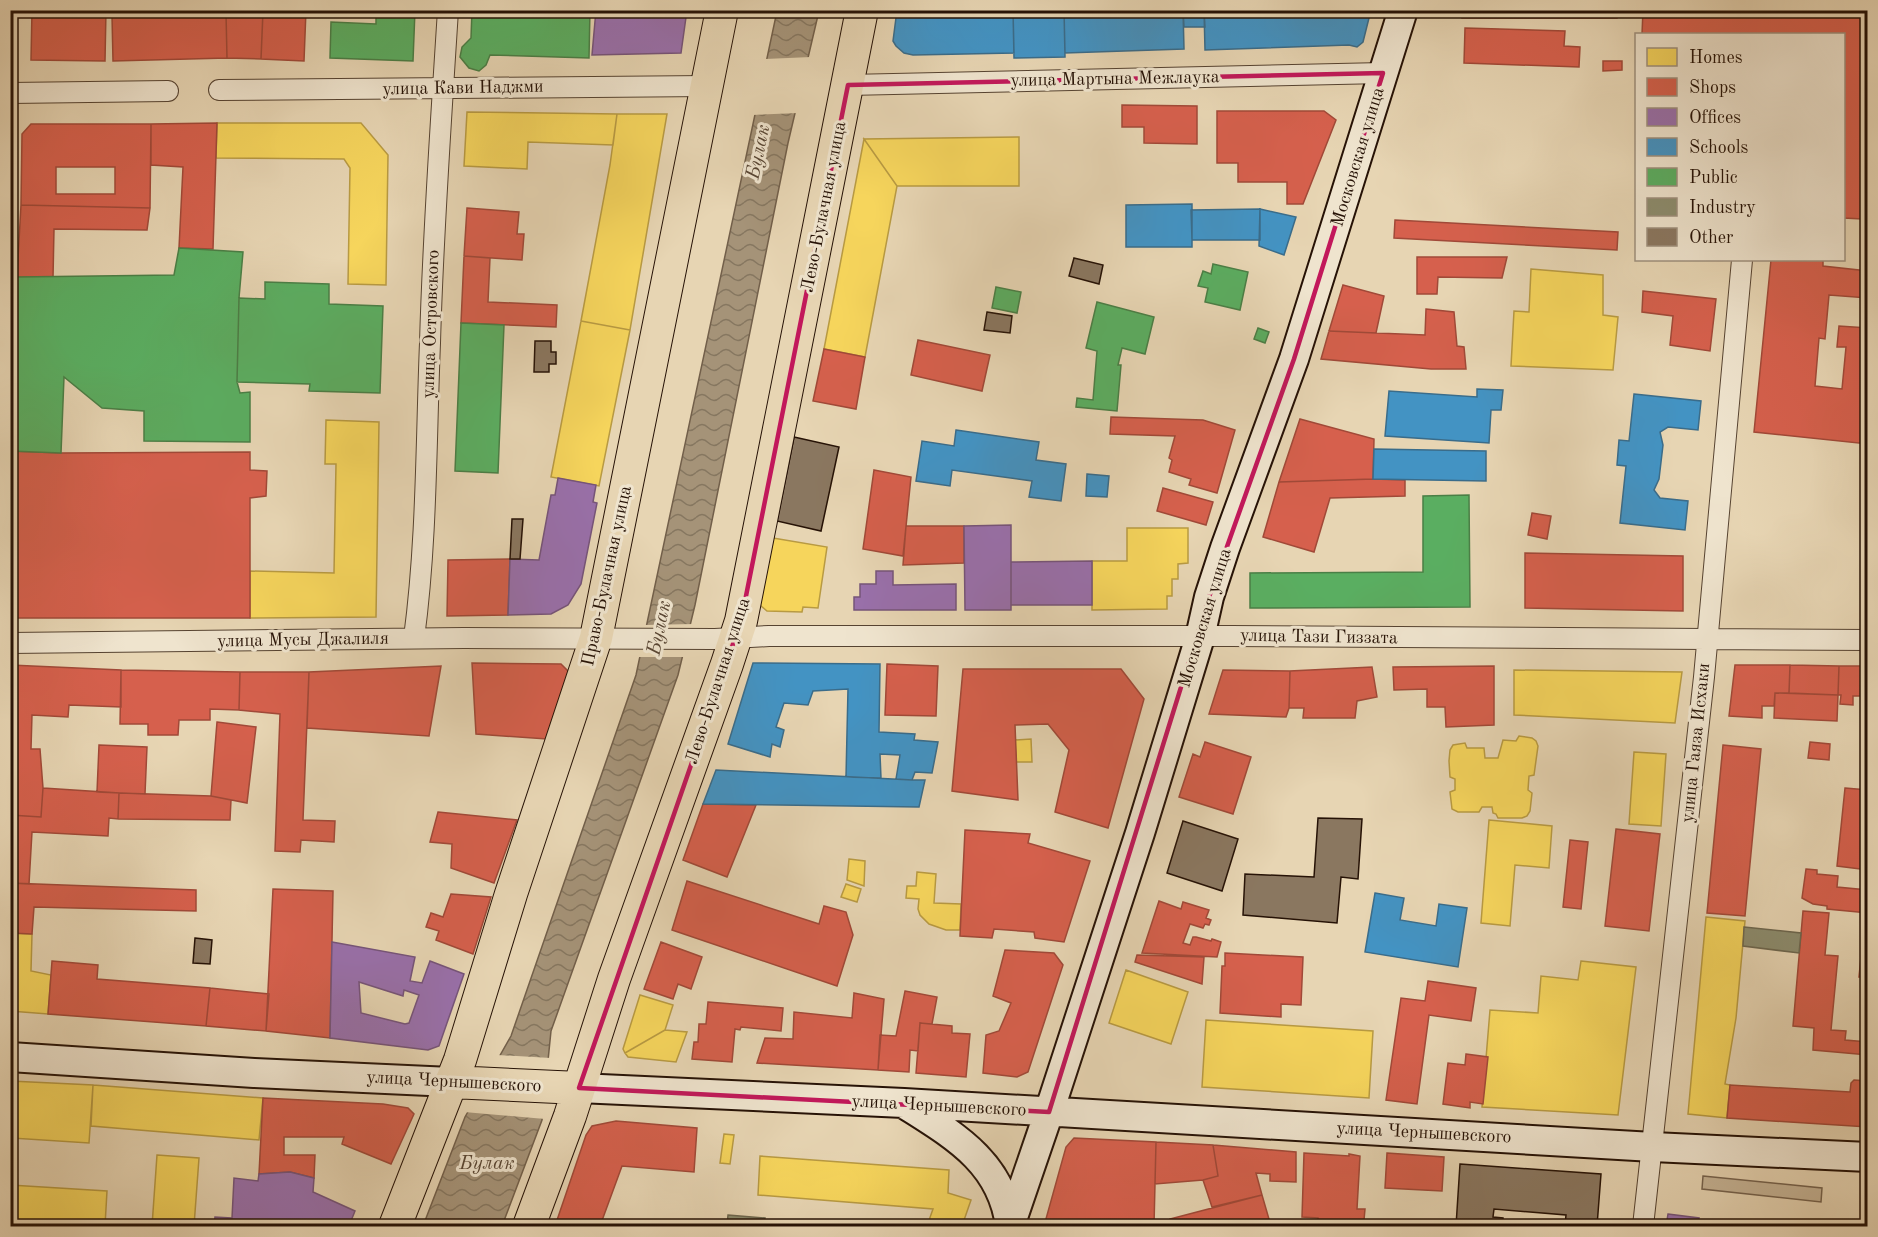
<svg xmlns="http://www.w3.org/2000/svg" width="1878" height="1237" font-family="'Old Standard TT',serif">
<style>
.grass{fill:#c6b496;stroke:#76634e;stroke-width:1.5}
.water{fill:url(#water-waves);stroke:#725f4a;stroke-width:1.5}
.pier{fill:#e7d5b3}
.homes{fill:#f6d55c;stroke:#b89a42;stroke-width:1.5}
.shops{fill:#d6604d;stroke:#a14938;stroke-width:1.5;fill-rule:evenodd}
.offices{fill:#9970ab;stroke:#76547a;stroke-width:1.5;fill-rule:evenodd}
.schools{fill:#4393c3;stroke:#3a6c8a;stroke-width:1.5}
.public{fill:#5aae61;stroke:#4a7f46;stroke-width:1.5}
.industry{fill:#8c8c6e;stroke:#6d674f;stroke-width:1.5}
.building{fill:#8a7760;stroke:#261206;stroke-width:1.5}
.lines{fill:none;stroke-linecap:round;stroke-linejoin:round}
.street-casing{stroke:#564331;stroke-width:22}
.secondary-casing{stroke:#261206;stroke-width:32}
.primary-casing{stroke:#261206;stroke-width:34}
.street{stroke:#efe4ce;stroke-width:20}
.secondary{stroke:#efe4ce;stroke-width:28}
.primary{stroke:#e7d5b3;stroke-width:32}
.marked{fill:none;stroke:#c2185b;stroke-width:4.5;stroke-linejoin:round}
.labels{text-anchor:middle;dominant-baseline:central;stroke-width:6;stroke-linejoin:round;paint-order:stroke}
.street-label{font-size:18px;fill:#261206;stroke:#efe4ce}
.water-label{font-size:20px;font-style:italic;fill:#594634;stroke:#efe4ce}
</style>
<defs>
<pattern id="water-waves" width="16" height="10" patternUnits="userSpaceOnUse" patternTransform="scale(1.5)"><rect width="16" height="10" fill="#a59378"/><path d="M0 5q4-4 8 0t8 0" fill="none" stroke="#867760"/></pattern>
</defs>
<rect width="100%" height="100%" fill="#e7d5b3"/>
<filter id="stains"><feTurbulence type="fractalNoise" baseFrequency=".00333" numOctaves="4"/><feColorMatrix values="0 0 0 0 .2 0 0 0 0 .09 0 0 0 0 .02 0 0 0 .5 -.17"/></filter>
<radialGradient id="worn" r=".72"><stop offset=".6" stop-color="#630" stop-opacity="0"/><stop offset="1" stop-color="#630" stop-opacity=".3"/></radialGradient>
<!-- grass -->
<path class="grass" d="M1703,1176L1822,1188L1821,1202L1702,1189Z"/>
<!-- water -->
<path class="water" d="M777,11H819L788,143L695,605L678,675L551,1031L542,1120L502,1226H423L465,1117L511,1036L636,675Z"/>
<!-- pier -->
<path class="pier" d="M811,57L798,113L752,115L765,59Z
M694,624L685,657H636L644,625Z
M497,1055L551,1058L545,1119L464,1112Z"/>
<!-- homes -->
<path class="homes" d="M467,112L617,114L613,145L528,142L527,169L464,166Z
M617,114H667L630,330L581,321L610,165Z
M217,123H361L388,155L386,285L348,284L350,168L344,159L216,158Z
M1019,137V186H897L864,139Z
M864,139L897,186L865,357L824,349Z
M1531,269L1603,275V315L1618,317L1613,370L1511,366L1514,311L1529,312Z
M581,321L630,330L599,486L551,477Z
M326,420L379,422L376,617L250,618V571L334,573L336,464H325Z
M1127,528H1188V563L1178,564V579H1172V596H1167V609L1092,610V561H1127Z
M773,538L827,547L818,608L803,607L802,612L767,611L761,606L759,603Z
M1514,670L1682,672L1675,723L1514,715Z
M1519,736L1532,738L1536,741L1538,746L1534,775L1529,776L1528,790L1532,793L1530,811L1527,816L1522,818H1498L1496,814L1493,813L1492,807H1482L1479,812H1458L1452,809L1450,792L1455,790V779L1450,777L1449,761L1450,750L1453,745L1465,743L1467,748H1484L1485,758H1498L1503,740L1516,741Z
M1031,739L1032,762H1016L1015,740Z
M1634,752L1666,754L1661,826L1629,824Z
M1489,820L1552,826L1549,868L1515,865L1510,926L1481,923Z
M849,859L865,861L864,886L847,880Z
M917,872L936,874L934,903L961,904L960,930H946L929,924L920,915L918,909L919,899L906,898L907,886H916Z
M846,884L861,889L857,902L841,897Z
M1706,917L1745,921L1736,1018L1725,1084L1730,1085L1727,1118L1688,1114Z
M10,933L32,934L31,971L51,975L48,1014L10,1011Z
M1581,961L1636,967L1618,1115L1482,1107L1490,1010L1538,1013L1541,976L1578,980Z
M1126,970L1188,992L1171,1044L1109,1023Z
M640,995L673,1005L665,1030L625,1053L623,1049Z
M1206,1020L1373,1031L1369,1098L1202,1087Z
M665,1030L687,1032L676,1062L628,1057L625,1053Z
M10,1081L93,1085L89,1143L12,1138L10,1157Z
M93,1085L263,1098L259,1140L91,1126Z
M724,1134L734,1135L730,1164L720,1163Z
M157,1155L199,1158L194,1226H152Z
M760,1156L949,1170L948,1193L971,1200L962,1226H927L933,1209L758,1195Z
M10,1185L107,1191L105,1226L10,1224Z"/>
<!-- shops -->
<path class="shops" d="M32,10H106L105,61L31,60Z
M226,10H263V12L226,13Z
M263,10H306L304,61L261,59Z
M1462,10H1617V18H1462Z
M1643,10H1868L1862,219L1844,218V34H1642Z
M263,12L261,59L227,58L226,13Z
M226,13L227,58L113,61L112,16Z
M1465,28L1565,31L1564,46L1580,47L1579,67L1464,63Z
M1603,61H1622V70L1603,71Z
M1122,105L1197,106V144L1144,143V127H1122Z
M1217,111H1324L1336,120L1303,204H1287V182H1238V163H1217Z
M217,123L213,249L179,248L183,167L151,165V124Z
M31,124H151L150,208L21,205L22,134ZM56,167H115V194H56Z
M21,205L150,208L147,230L54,229L53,278L17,277Z
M467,208L519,212L517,234H524L522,260L464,256Z
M1395,220L1618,232L1617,250L1394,238Z
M464,256L490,258L488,302L557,305L556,327L461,323Z
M1417,257H1507L1502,278L1438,277L1437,294H1417Z
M1771,260H1823V266L1868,271V298L1829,295L1825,339L1819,338L1815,386L1842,389L1846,347H1837L1839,326L1868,328V347H1863L1861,372L1868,373V444L1754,432Z
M1343,285L1384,296L1376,333L1329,331Z
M1643,291L1716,299L1710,351L1670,345L1673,316L1642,312Z
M1426,309L1454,312L1457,346L1464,347L1466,369H1431L1321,359L1329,331L1425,335Z
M918,340L990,355L982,391L911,375Z
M824,349L865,357L856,409L813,401Z
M1111,417L1203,420L1235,430L1217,493L1189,485L1191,479L1169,472L1172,460L1169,458L1175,436L1110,434Z
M1300,419L1374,439L1373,479L1279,482Z
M10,451L61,453L250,452V470L267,471L266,496L250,498V618H10Z
M874,470L911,477L903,556L863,549Z
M1373,479L1405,480V496L1330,498L1314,552L1263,537L1279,482Z
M1163,488L1213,502L1206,525L1157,511Z
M1532,513L1551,516L1547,539L1528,535Z
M906,526H964V563L903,565Z
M1525,553L1683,556V611L1525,608Z
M510,559L508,615L447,616L448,560Z
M472,663L561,664L570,673L547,739L476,734Z
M887,664L938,666L936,716L885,715Z
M10,665L121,670V707L69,705L68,717L32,715L31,749H40L43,788L41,817L10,815Z
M1735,665H1790L1789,693H1775L1774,706H1762V718L1729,716Z
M1790,665L1839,666L1838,695L1789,693Z
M441,666L429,736L307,728L309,672Z
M1494,666V725L1446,727L1445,707H1427V689L1394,690L1393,667Z
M1839,666H1868V696H1853V705L1840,704L1841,695H1838Z
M1372,667L1377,697L1357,701L1355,718H1303L1304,708H1289L1290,671Z
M963,669H1121L1144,699L1108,828L1055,812L1069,750L1048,724L1015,725L1018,800L952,791Z
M121,670L240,672L239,710L210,709V720H179L178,735H148V724H120Z
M1223,670L1290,671L1289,708L1286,717L1209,714Z
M240,672H309L303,820L335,821L334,842L301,840L300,852L275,851L280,714L239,710Z
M1775,693L1838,695L1837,721L1774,718Z
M217,722L256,727L247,803L211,796Z
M1205,742L1251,757L1233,814L1179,797L1193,754L1200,757Z
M1810,742L1830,744L1829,760L1808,758Z
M99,745L147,747L145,794L97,792Z
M1723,745L1761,749L1745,916L1707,913Z
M43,788L119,793L118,819L109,818L108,836L32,832L29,884L10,883V815L41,817Z
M1845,788L1868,790V870L1837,866Z
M119,793L211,796L231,800L230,820L118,819Z
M703,804L756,805L727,877L683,860Z
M438,812L517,820L494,883L451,868L452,844L430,842Z
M1616,829L1660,834L1649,931L1605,926Z
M965,830L1030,834L1028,843L1090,861L1064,942L1035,938L1034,932L994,929L992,938L960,936Z
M1570,840L1588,842L1581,909L1563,907Z
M1806,869L1817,870V874L1838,876L1837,887L1868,890V913L1827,909V906L1813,904L1802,898Z
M687,881L819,924L824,906L846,912L853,935L837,986L672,930Z
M10,883L196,890V911L34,907L32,934L10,933Z
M273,889L333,891L330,1038L266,1031Z
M451,894L491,897L473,954L436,940L439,931L426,927L431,913L443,917Z
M1159,901L1181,909L1183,902L1209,910L1206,918L1211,920L1209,925L1205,924L1203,928L1190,924L1183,943L1190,945L1193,937H1196L1211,941L1212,939L1221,942L1217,957L1142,953Z
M1803,911L1829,913L1825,955L1838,956L1831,1030L1846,1031L1845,1040L1868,1042V1055L1813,1050L1814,1028L1793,1026Z
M661,942L702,957L691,989L678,984L673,999L644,989Z
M1005,950L1054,953L1063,965L1028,1072L1017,1077L983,1073L986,1035L999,1031L1011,1003L993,996Z
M1225,953L1303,957L1301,1005L1281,1004V1017L1220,1013L1222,966H1225Z
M1137,955L1204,957L1202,984L1135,962Z
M1861,957L1868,958V977H1859Z
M52,961L98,965L97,979L210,988L206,1026L48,1014Z
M1428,981L1476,988L1471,1021L1429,1015L1417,1104L1386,1100L1401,998L1425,1001Z
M210,988L269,994L266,1031L206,1026Z
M905,991L937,997L932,1024L920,1023L918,1051L910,1050L909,1072L878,1070L880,1035L896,1036Z
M854,993L884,999L878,1070L757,1063L765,1038L793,1039L794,1012L852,1018Z
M708,1002L783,1008L781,1031L741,1027L740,1030L735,1029L732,1062L692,1059L694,1042H698L699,1024H706Z
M920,1023L952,1026V1033L970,1034L966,1077L916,1073Z
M1466,1054L1488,1057L1483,1104L1470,1102V1108L1443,1104L1448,1063L1465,1065Z
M1854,1080L1868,1081V1127L1727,1118L1730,1085L1850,1092L1851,1083Z
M263,1098L383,1104L408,1108L414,1114L391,1164L342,1144L344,1137H284V1155H315L314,1178L290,1172L259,1174Z
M616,1121L697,1128L694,1172L622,1166L600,1226H555L586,1135L592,1126Z
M1074,1138L1156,1142L1154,1226H1044L1066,1147Z
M1156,1142L1213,1145L1218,1176L1203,1180L1155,1184Z
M1213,1145L1296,1152V1182L1270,1181V1174L1256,1173L1262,1195L1212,1207L1203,1180L1218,1176Z
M1304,1153L1349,1156V1154L1360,1156L1357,1209H1365L1364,1220H1357L1356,1226H1318V1218L1302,1217Z
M1387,1153L1444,1157L1442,1191L1385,1188Z
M1262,1195L1271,1226H1172L1170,1219Z"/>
<!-- offices -->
<path class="offices" d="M596,10H687L681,53L592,55Z
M558,478L596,485L593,502L597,503L581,584L568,605L551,614L508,615L510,559L539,560L551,495H555Z
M1011,525V610H965L964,526Z
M1092,561V605H1011V562Z
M876,571H893V585L956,584V610H854V597H860V584H876Z
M332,942L415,957L410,981L422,983L430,961L464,974L439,1046L428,1050L330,1038ZM359,982L403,996L404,990L419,995L409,1023L405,1024L361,1013Z
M290,1172L314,1178L313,1192L355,1211L349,1226H214L215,1217L232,1218L234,1178L258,1181L259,1174Z
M1668,1214L1699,1218L1698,1222L1737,1226H1666Z"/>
<!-- schools -->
<path class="schools" d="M897,10H1013L1014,53L913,55L904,53L896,46L893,41Z
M1013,10H1064L1065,57L1014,58Z
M1064,10H1183L1184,49L1065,53Z
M1183,10H1204L1205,27H1184Z
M1204,10H1371L1363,42L1357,47L1349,45L1205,50Z
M1192,204V247H1126V205Z
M1260,209V240H1192L1191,210Z
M1260,209L1296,217L1284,255L1259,246Z
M1477,389L1503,390L1501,410H1491L1489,443L1385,436L1389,391L1477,397Z
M1634,394L1701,401L1698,430L1668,427L1660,432L1663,445L1659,479L1654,490L1660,498L1688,501L1685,530L1620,523L1626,466L1617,465L1619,440L1629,441Z
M956,430L1039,442L1036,460L1066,464L1061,501L1029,497L1032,481L952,470L950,486L916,481L922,441L954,446Z
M1374,449L1486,451V481L1373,479Z
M1087,474L1109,476L1107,497L1086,496Z
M753,663L880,664L879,732L915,734L914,740L938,742L932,773L915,772L912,780L896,779L900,755L880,754L881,778L846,777L848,689L813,691L808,705L784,703L776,727L784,730L780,747L772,744L770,757L728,744Z
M716,770L912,780H925L919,807L703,804Z
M1375,893L1404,898L1400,920L1436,926L1439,904L1467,908L1458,967L1365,952Z"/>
<!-- public -->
<path class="public" d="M376,10H415L413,61L330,58L331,22L376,24Z
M472,10H590L589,58L490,55L486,65L479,71L469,68L460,57L462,47L471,38Z
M179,248L243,252L239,298L237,382L240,393L250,392V442L144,441V411L102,408L64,377L61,453L10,451V345L17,277L174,275Z
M1213,264L1248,272L1240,310L1205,302L1208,288L1198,286L1203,271L1211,274Z
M265,282L329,284V304L383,306L380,393L309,391L310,384L237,382L239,298L265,299Z
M996,287L1021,292L1017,313L992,308Z
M1097,302L1154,317L1145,354L1122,348L1118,365H1121L1117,411L1076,407L1077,398L1093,400L1097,351L1086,348Z
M461,323L504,325L498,473L455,471Z
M1258,328L1269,332L1265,343L1254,339Z
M1469,495L1470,607L1250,608V573L1423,572V496Z"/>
<!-- industry -->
<path class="industry" d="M1744,927L1801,933L1799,953L1743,946Z
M728,1215L765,1218L764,1226H727Z"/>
<!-- building -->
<path class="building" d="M1074,258L1103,265L1099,284L1069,276Z
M987,312L1012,316L1010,333L984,330Z
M535,341H551V352H556V364H549V372H534Z
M794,437L839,447L821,531L777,521Z
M512,519H523L520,559H510Z
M1318,818L1362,819L1358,879L1341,877L1337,923L1243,915L1245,874L1314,877Z
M1183,821L1238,839L1222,891L1167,873Z
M195,938L212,940L210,964L193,963Z
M1460,1164L1601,1174L1597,1226H1565L1566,1215L1494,1209L1493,1217L1503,1218V1226H1456Z"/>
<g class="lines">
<defs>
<path id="street" d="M848,85L1383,73
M219,90L707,86
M10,93L168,91
M414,638C427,541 426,441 430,343C433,232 441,121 448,10
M10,643L464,638L715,639L769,636H1230L1868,640
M1643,1226L1704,677L1742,260"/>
<path id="secondary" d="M10,1057L254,1073L451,1082
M579,1088L904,1103L1653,1147L1868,1157
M906,1105C955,1136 1002,1163 1010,1226
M1010,1226L1049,1112L1140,833L1200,637L1209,597L1225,548L1294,359L1403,10"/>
<path id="primary" d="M451,1082L579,1088
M395,1226L460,1060L511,894L596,638L722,10
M529,1226L570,1116L614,979L727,664L741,621L862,10"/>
</defs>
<!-- street casing -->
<use href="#street" class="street-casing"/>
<!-- secondary casing -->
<use href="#secondary" class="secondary-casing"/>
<!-- primary casing -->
<use href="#primary" class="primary-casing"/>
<!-- street -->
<use href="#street" class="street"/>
<!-- secondary -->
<use href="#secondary" class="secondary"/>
<!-- primary -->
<use href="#primary" class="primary"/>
</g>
<!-- marked area -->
<path class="marked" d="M1383,73L1294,359L1209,597L1049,1112L579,1088L741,621L848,85Z"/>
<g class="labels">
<!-- street labels -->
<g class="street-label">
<text transform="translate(1115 79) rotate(-1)">улица Мартына Межлаука</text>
<text transform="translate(463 88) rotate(-1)">улица Кави Наджми</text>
<text transform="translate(1358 157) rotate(-73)">Московская улица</text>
<text transform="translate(824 207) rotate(-79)">Лево-Булачная улица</text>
<text transform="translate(431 324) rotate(-88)">улица Островского</text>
<text transform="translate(607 576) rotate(-78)">Право-Булачная улица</text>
<text transform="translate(1205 618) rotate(-73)">Московская улица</text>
<text transform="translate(1319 637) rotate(1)">улица Тази Гиззата</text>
<text transform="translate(303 640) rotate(-1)">улица Мусы Джалиля</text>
<text transform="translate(718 681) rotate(-72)">Лево-Булачная улица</text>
<text transform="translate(1696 743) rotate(-84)">улица Гаяза Исхаки</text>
<text transform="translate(454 1082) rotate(3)">улица Чернышевского</text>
<text transform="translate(939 1106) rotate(3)">улица Чернышевского</text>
<text transform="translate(1424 1133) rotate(3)">улица Чернышевского</text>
</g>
<!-- water labels -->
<g class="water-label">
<text transform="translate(759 152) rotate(-78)">Булак</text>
<text transform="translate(660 628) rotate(-78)">Булак</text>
<text x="487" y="1164">Булак</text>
</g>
</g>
<!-- margin -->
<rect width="1878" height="1237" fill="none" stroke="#e7d5b3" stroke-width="36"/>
<rect x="12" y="12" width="1854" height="1213" fill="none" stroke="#261206" stroke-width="3"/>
<rect x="18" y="18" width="1842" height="1201" fill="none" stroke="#261206" stroke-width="1.5"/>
<!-- legend -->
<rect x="1635" y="33" width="210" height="228" fill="#efe4ce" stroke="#9f907e" stroke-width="1.5"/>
<rect x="1647" y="48" width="30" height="18" fill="#f6d55c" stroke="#9f907e" stroke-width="1.5"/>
<text x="1689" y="63" font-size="18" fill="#261206">Homes</text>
<rect x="1647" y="78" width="30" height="18" fill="#d6604d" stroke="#9f907e" stroke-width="1.5"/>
<text x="1689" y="93" font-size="18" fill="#261206">Shops</text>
<rect x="1647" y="108" width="30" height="18" fill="#9970ab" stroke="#9f907e" stroke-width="1.5"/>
<text x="1689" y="123" font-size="18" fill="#261206">Offices</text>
<rect x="1647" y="138" width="30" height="18" fill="#4393c3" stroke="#9f907e" stroke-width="1.5"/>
<text x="1689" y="153" font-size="18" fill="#261206">Schools</text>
<rect x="1647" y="168" width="30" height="18" fill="#5aae61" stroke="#9f907e" stroke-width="1.5"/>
<text x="1689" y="183" font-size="18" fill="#261206">Public</text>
<rect x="1647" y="198" width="30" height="18" fill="#8c8c6e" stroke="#9f907e" stroke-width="1.5"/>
<text x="1689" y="213" font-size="18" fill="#261206">Industry</text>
<rect x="1647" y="228" width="30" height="18" fill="#8a7760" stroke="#9f907e" stroke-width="1.5"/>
<text x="1689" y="243" font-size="18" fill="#261206">Other</text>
<rect width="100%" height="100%" filter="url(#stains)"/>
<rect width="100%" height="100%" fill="url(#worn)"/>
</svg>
